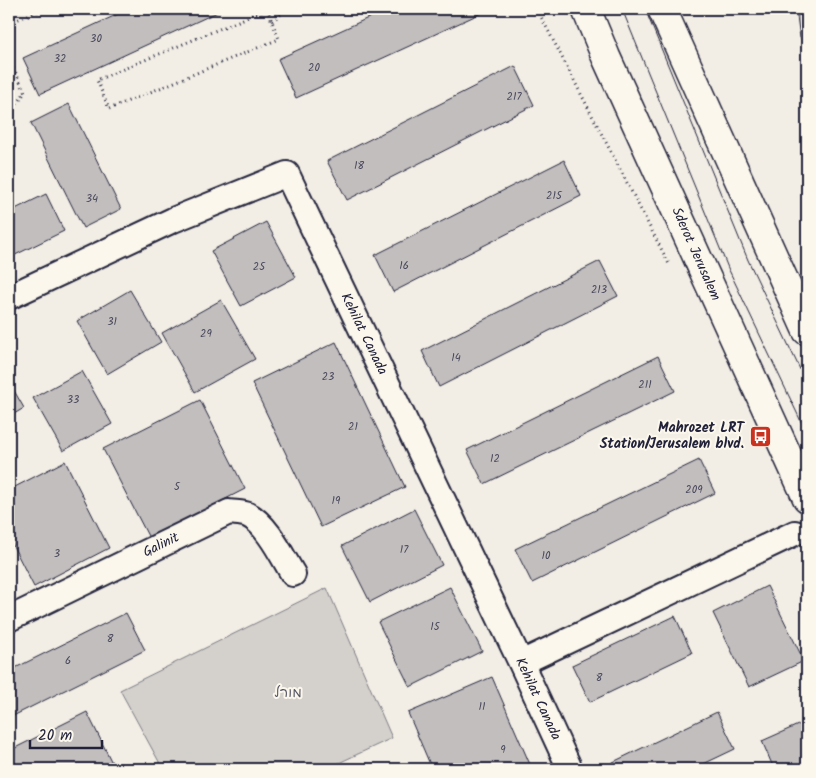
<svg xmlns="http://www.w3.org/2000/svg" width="816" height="778" font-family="Kalam,'Playpen Sans Hebrew',sans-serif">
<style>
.green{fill:#d4d1cc;stroke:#7b7a84}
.building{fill:#c2bebe;stroke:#22223b}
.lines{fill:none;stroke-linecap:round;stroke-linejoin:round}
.minor-casing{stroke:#22223b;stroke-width:28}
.major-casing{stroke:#22223b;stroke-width:31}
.path{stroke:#22223b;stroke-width:3;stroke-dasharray:1 4;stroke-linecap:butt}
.minor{stroke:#fbf7ec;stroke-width:24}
.major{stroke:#fbf7ec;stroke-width:28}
.tram{stroke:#22223b;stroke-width:1}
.labels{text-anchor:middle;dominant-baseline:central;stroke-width:4;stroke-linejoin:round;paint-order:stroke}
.number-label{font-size:11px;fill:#4a495c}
.street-label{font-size:14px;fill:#22223b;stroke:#fbf7ec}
.poi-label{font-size:14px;font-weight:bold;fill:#22223b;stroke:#fbf7ec;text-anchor:end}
.park-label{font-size:14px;fill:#575766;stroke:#fbf7ec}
</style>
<rect width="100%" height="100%" fill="#f2eee5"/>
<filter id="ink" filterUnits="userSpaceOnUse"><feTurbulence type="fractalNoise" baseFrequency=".02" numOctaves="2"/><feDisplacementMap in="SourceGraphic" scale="10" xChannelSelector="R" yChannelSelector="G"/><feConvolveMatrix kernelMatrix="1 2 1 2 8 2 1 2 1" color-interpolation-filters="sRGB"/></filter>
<g filter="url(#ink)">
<!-- green -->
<path class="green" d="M327,588L392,738L326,769H163L120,690Z"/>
<!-- building -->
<path class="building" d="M129,9H224L40,94L23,58Z
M388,9H490L296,98L278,59Z
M796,9H807V37L800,38Z
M515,66L534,105L347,200L327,161Z
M69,104L121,209L83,228L31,123Z
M564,160L581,196L393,292L375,255Z
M46,194L64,231L9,258V212Z
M266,222L296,277L241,306L211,251Z
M600,261L618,296L439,387L422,351Z
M130,290L161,342L107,374L77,321Z
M221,300L255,359L195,392L162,333Z
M336,342L405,487L321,527L252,383Z
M658,356L675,391L484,484L467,450Z
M82,371L112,424L63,451L33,398Z
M9,382L24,408L9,417Z
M200,400L245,489L149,538L103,449Z
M699,460L715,493L532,583L515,549Z
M65,461L109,548L34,587L9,538V490Z
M414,509L442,565L370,602L342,546Z
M767,586L804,661L749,687L713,613Z
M450,587L482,651L410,687L378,622Z
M126,613L145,650L9,718V671Z
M675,616L692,653L590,702L572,665Z
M492,677L532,769H432L408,713Z
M87,712L115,769H9V751Z
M717,712L735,749L693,769H614L611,763Z
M807,721V769H774L762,741Z"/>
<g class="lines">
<defs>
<path id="minor" d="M9,297L173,220L287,174L521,663L570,769
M9,619L229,512C235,513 243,513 248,515C267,524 282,556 293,574
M521,663L795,533"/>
<path id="major" d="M586,9L606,57L807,498
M662,9L807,331"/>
</defs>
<!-- minor casing -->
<use href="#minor" class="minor-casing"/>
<!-- major casing -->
<use href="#major" class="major-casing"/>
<!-- path -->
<path class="path" d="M267,9L279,39L109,109L97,80Z
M537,9L669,264
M272,21L288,9
M9,23L43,9
M9,59L25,92L9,117"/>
<!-- minor -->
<use href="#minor" class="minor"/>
<!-- major -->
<use href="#major" class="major"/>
<!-- tram -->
<path class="tram" d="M622,9L728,268L807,434
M645,9L748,260L807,384"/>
</g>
</g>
<!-- icons -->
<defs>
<symbol id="bus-square" viewBox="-11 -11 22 22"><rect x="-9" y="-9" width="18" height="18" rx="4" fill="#c8321e" stroke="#fbf7ec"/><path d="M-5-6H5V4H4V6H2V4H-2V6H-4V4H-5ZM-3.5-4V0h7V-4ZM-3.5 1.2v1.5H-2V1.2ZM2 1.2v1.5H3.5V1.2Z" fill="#fff"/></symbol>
</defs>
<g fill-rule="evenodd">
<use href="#bus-square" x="748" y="424" width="25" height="25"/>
</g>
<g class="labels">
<!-- number labels -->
<g class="number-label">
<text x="96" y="39">30</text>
<text x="60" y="59">32</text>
<text x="314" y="68">20</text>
<text x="514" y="97">217</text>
<text x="359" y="166">18</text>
<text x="554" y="196">215</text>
<text x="92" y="199">34</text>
<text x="404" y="266">16</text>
<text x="259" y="267">25</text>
<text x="599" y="290">213</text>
<text x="112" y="322">31</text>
<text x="206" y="334">29</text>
<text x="456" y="358">14</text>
<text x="328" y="377">23</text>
<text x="645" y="385">211</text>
<text x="73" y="400">33</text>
<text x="353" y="427">21</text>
<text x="495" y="459">12</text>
<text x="177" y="487">5</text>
<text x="694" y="490">209</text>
<text x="336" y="501">19</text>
<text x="404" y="550">17</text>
<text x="57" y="554">3</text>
<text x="546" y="556">10</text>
<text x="435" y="627">15</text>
<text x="110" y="639">8</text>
<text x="68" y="661">6</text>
<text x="599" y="678">8</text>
<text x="482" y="707">11</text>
<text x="503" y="750">9</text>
</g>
<!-- street labels -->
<g class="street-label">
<text transform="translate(696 254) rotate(66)">Sderot Jerusalem</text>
<text transform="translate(364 334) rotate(64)">Kehilat Canada</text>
<text transform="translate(161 545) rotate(-26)">Galinit</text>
<text transform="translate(538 699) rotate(65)">Kehilat Canada</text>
</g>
<!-- poi labels -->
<g class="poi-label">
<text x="744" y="428">Mahrozet LRT<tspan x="744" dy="16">Station/Jerusalem blvd.</tspan></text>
</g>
<!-- park labels -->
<g class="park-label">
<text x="288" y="693">מורל</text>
</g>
</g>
<!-- margin -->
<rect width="816" height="778" fill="none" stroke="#fbf7ec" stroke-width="30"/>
<rect x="15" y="15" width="786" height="748" fill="none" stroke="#22223b" stroke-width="2" filter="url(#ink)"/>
<!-- scale -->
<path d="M30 740v8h72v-8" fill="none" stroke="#22223b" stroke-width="2.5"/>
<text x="38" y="740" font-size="15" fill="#22223b" stroke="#fbf7ec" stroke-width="4" paint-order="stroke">20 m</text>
</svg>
